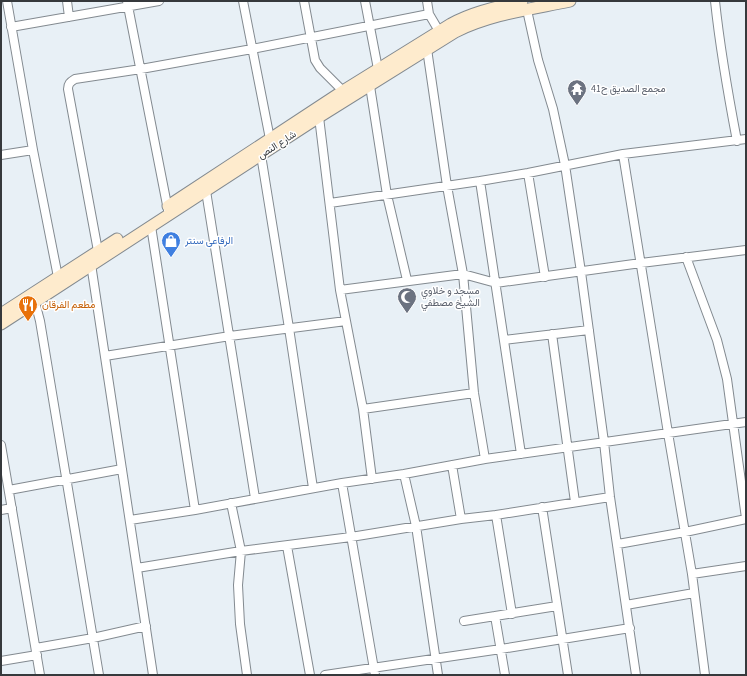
<svg xmlns="http://www.w3.org/2000/svg" width="747" height="676" font-family="'Source Sans 3',Vazirmatn,sans-serif">
<style>
.lines{fill:none;stroke-linecap:round;stroke-linejoin:round}
.minor-casing{stroke:#838a90;stroke-width:10}
.secondary-casing{stroke:#838a90;stroke-width:13}
.minor{stroke:#fff;stroke-width:8}
.secondary{stroke:#feebcd;stroke-width:11}
.labels{text-anchor:middle;dominant-baseline:central;stroke-width:3;stroke-linejoin:round;paint-order:stroke}
.worship-label{font-size:10px;fill:#5b616d;stroke:#fff;text-anchor:start}
.street-label{font-size:10px;fill:#36393c;stroke:#fff}
.shop-label{font-size:10px;fill:#366cbe;stroke:#fff;text-anchor:start}
.food-label{font-size:10px;fill:#c56008;stroke:#fff;text-anchor:start}
</style>
<rect width="100%" height="100%" fill="#e8f0f6"/>
<g class="lines">
<defs>
<path id="minor" d="M7,1L33,150L58,277
M67,1L69,17
M127,1L168,210
M243,1L270,139
M304,1L315,60L320,68L343,91
M365,1L378,69
M427,1L429,14L439,31
M715,1C720,48 728,94 737,141
M527,10L538,60L553,109L565,165L581,272L604,442L610,497L636,675
M11,27L159,1
M427,49L447,186L463,274L474,393L485,459
M370,86L387,195L407,280
M319,117L340,290L363,409L372,479
M623,154L668,433L692,574L705,675
M1,155L33,150
M261,155L289,328L313,488
M528,173L545,277
M480,181L521,454
M206,191L255,498
M330,203L480,181L528,173L623,154L746,139
M151,226L195,510
M98,251L68,89C68,84 70,82 75,79L141,69L252,49L429,14
M686,257L717,340L727,379L746,518
M91,264L153,675
M340,290L463,274L496,283L641,263L746,250
M35,302L40,321L99,675
M552,334L575,502
M504,340L589,330
M105,356L230,336L346,321
M363,409L474,393
M1,445L40,675
M452,465L461,519
M404,474L416,526L438,675
M342,483L375,675
M9,490L122,469
M231,503L241,551L238,585L240,624L247,675
M542,507L568,675
M1,510L12,508
M496,515L512,614
M130,520L195,510L342,483L404,474L485,459L746,422
M618,544L685,532L746,519
M287,546L310,675
M137,568L241,551L351,537L461,519L496,515L610,497
M692,574L746,566
M626,605L694,593
M495,616L505,675
M464,621L557,606
M36,648L93,638L146,626
M1,661L37,655
M325,675L501,649L630,628"/>
<path id="secondary" d="M168,206L343,91L451,24C473,12 497,7 522,1
M1,314L117,239
M1,324L319,117L455,32C490,14 532,9 570,1"/>
</defs>
<!-- minor casing -->
<use href="#minor" class="minor-casing"/>
<!-- secondary casing -->
<use href="#secondary" class="secondary-casing"/>
<!-- minor -->
<use href="#minor" class="minor"/>
<!-- secondary -->
<use href="#secondary" class="secondary"/>
</g>
<!-- icons -->
<defs>
<symbol id="temple-pin" viewBox="-11 -11 22 30"><path d="M0 17L-7.5 6A9.5 9.5 0 1 1 7.5 6Z" fill="#6b7280" stroke="#fff"/><path d="M0-6L5-2H3V0L6.5 2.5H4V6H1.5V3h-3V6H-4V2.5H-6.5L-3 0V-2H-5Z" fill="#fff"/></symbol>
<symbol id="shop-pin" viewBox="-11 -11 22 30"><path d="M0 17L-7.5 6A9.5 9.5 0 1 1 7.5 6Z" fill="#3f7fe0" stroke="#fff"/><path d="M-5-2.5h2.3a2.7 3.5 0 0 1 5.4 0H5L5.5 6h-11ZM-1.5-2.5h3a1.5 2.3 0 0 0-3 0Z" fill="#fff"/></symbol>
<symbol id="mosque-pin" viewBox="-11 -11 22 30"><path d="M0 17L-7.5 6A9.5 9.5 0 1 1 7.5 6Z" fill="#6b7280" stroke="#fff"/><path d="M3.5-4.9A6 6 0 1 0 3.5 4.9A5 5 0 1 1 3.5-4.9Z" fill="#fff"/></symbol>
<symbol id="restaurant-pin" viewBox="-11 -11 22 30"><path d="M0 17L-7.5 6A9.5 9.5 0 1 1 7.5 6Z" fill="#e8710a" stroke="#fff"/><path d="M-5-6h1v4h1v-4h1v4h1v-4h1v5L-1.5 .5V6h-2V.5L-5-1ZM5-6V6H3V1.5H1.5Q1.5-4 5-6Z" fill="#fff"/></symbol>
</defs>
<g fill-rule="evenodd">
<use href="#temple-pin" x="566" y="78" width="22" height="30"/>
<use href="#shop-pin" x="160" y="230" width="22" height="30"/>
<use href="#mosque-pin" x="396" y="286" width="22" height="30"/>
<use href="#restaurant-pin" x="17" y="294" width="22" height="30"/>
</g>
<g class="labels">
<!-- worship labels -->
<g class="worship-label">
<text x="591" y="89">مجمع الصديق ح41</text>
<text x="421" y="291">مسجد و خلاوي<tspan x="421" dy="12">الشيخ مصطفي</tspan></text>
</g>
<!-- street labels -->
<g class="street-label">
<text transform="translate(277 145) rotate(-33)">شارع النص</text>
</g>
<!-- shop labels -->
<g class="shop-label">
<text x="185" y="241">الرفاعى سنتر</text>
</g>
<!-- food labels -->
<g class="food-label">
<text x="42" y="305">مطعم الفرقان</text>
</g>
</g>
<!-- border -->
<rect width="747" height="676" fill="none" stroke="#36393c" stroke-width="4"/>
</svg>
